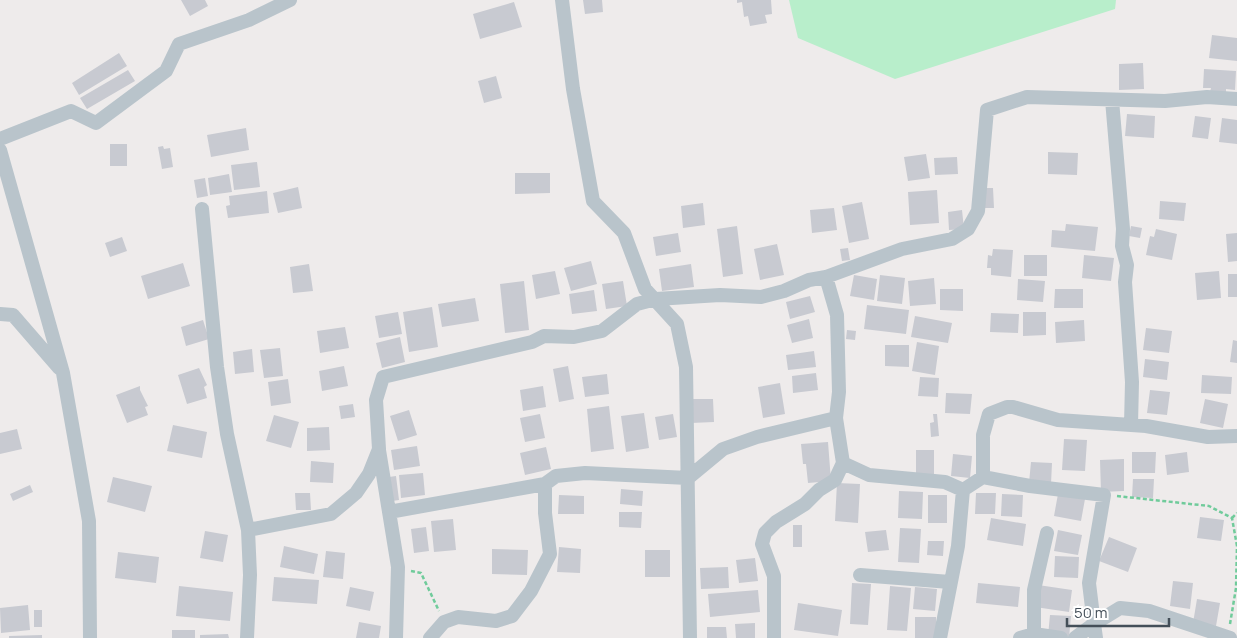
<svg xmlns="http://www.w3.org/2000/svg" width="1237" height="638" font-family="Manrope,sans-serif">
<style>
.green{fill:#b8eecb}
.building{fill:#c8cad1}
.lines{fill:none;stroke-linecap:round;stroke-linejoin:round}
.path{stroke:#70cb9b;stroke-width:2.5;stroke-dasharray:4 2.5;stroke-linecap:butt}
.minor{stroke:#b9c4cb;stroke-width:14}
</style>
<rect width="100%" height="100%" fill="#eeebeb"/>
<!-- green -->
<path class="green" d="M789,0H1116L1115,9L895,79L798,38Z"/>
<!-- building -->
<path class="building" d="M181,0H205L208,6L190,16Z
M583,0H602L603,12L585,14Z
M737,0H771L772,14L765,15L767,23L750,26L748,16L744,17L742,2L737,3Z
M514,2L522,27L480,39L473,14Z
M1212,35L1237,38V61L1209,58Z
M119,53L127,66L79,95L72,83Z
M1143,63L1144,89L1119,90V64Z
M1204,69L1236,71L1235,90L1226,89V93L1210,92L1211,88H1203Z
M128,70L135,81L87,109L80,98Z
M496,76L502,98L484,103L478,81Z
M1127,114L1155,116L1154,138L1125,136Z
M1195,116L1211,118L1208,139L1192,137Z
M1222,118L1237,120V144L1219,142Z
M246,128L249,150L211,157L207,135Z
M110,144H127V166H110Z
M163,146L164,149L170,148L173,167L162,169L158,147Z
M1048,152L1078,153L1077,175L1048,174Z
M926,154L930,178L908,181L904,157Z
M957,157L958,174L935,175L934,158Z
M257,162L260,187L234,190L231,165Z
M515,173H550V193L515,194Z
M229,174L232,192L210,195L208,178Z
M205,178L208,196L197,198L194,180Z
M298,187L302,208L278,213L273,193Z
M984,188H993L994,208H985Z
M937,190L939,223L910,225L908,192Z
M267,191L269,213L228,218L226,206L230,205L229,196Z
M1160,201L1186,203L1184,221L1159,219Z
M862,202L869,239L849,243L842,206Z
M703,203L705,225L683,228L681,206Z
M834,208L837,230L812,233L810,210Z
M962,210L964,229L949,230L948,212Z
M1066,224L1098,227L1095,251L1051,247L1052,230L1065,231Z
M737,226L743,274L723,277L717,229Z
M1131,226L1142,228L1140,238L1129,236Z
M1156,229L1177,234L1172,260L1146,255L1150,236L1154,237Z
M678,233L681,252L656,256L653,237Z
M1237,233V261L1228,262L1226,234Z
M122,237L127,251L110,257L105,243Z
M777,244L784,275L760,280L754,249Z
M848,248L850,260L842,261L840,249Z
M993,249L1013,250L1011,277L991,275V268H987L988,255L992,256Z
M1024,255H1047V276H1024Z
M1084,255L1114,258L1111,281L1082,278Z
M591,261L597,284L571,291L564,268Z
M183,263L190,286L148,299L141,276Z
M309,264L313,291L293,293L290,267Z
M691,264L694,287L662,291L659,269Z
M555,271L560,294L536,299L532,275Z
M1219,271L1221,298L1197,300L1195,273Z
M1228,274H1237V297H1228Z
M854,275L877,279L874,300L850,296Z
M880,275L905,278L902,304L877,301Z
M934,278L936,304L910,306L908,281Z
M1018,279L1045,281L1043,302L1017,300Z
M524,281L529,330L505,333L500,284Z
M623,281L627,306L606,309L602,284Z
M940,289H963V311L940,310Z
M1055,289H1083V308H1054Z
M594,290L597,311L572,314L569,294Z
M810,296L815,312L790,319L786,302Z
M475,298L479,321L442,327L438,304Z
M867,305L909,310L906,334L864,329Z
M432,307L438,347L409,352L403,312Z
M398,312L402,334L379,338L375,316Z
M1023,312H1046V335L1023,336Z
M991,313L1019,314L1018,333L990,332Z
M915,316L952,323L948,343L911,337Z
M809,319L813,338L792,343L787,325Z
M203,320L209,339L186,346L181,327Z
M1084,320L1085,341L1056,343L1055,322Z
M345,327L349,348L320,353L317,331Z
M1146,328L1172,331L1169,353L1143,350Z
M847,330L856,331L855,340L846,339Z
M400,337L405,362L382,368L376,343Z
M1233,340L1237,341V363L1230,362Z
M917,342L939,346L935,375L912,371Z
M885,345H909V367L885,366Z
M280,348L283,376L264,378L260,350Z
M252,349L254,372L235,374L233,352Z
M814,351L816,367L788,370L786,355Z
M1145,359L1169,362L1167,380L1143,377Z
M344,366L348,386L322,391L319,371Z
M568,366L574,399L559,402L553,369Z
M199,368L207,385L204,387L207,398L187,404L178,375Z
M816,373L818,390L793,393L792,376Z
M607,374L609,394L585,397L582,377Z
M1202,375L1232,377L1231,394L1201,393Z
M920,377L939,378L938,397L918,396Z
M288,379L291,403L271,406L268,382Z
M780,383L785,414L763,418L758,387Z
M140,386V390L148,406L145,407L148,415L127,423L116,395Z
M543,386L546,407L523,411L520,390Z
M1150,390L1170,392L1167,415L1147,413Z
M946,393L972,394L970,414L945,413Z
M690,399H713L714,422L691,423Z
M1205,399L1228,404L1223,428L1200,423Z
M353,404L355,417L341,419L339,406Z
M609,406L614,449L591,452L587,409Z
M409,410L417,435L398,441L390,416Z
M644,413L649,448L626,452L621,416Z
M540,414L545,438L525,442L520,418Z
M673,414L677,437L659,440L655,417Z
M933,414H937L939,436L931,437L930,423L934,422Z
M274,415L299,422L291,448L266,441Z
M173,425L207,432L202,458L167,451Z
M329,427L330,450L307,451V428Z
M17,429L22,449L0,454V433Z
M1064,439L1087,440L1085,471L1062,470Z
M828,442L831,481L808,483L806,464H803L801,444Z
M417,446L420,466L394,470L391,450Z
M546,447L551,469L525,475L520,453Z
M916,450H934V474H916Z
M1132,452H1156L1155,473H1132Z
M1187,452L1189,472L1167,475L1165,455Z
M953,454L972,456L970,478L951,476Z
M1124,459V491L1101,492L1100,460Z
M311,461L334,463L333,483L310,482Z
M1031,462L1052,463L1051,484L1029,483Z
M423,473L425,495L401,498L399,475Z
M396,476L399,500L392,501L389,477Z
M113,477L152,486L145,512L107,502Z
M1133,479H1154L1153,498L1132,497Z
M837,483L860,484L858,523L835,521Z
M30,485L33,492L13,501L10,494Z
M621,489L643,491L642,506L620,504Z
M899,491L923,492L922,519L898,518Z
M295,493H310L311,510H296Z
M976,493H996L995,514H975Z
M1002,494L1023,495L1022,517L1001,516Z
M1058,494L1085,499L1081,521L1054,516Z
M559,495L584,496V514H558Z
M928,495H947V523H928Z
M619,512H642L641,528L619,527Z
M1200,517L1224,520L1221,541L1197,538Z
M991,518L1026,524L1023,546L987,540Z
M453,519L456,550L434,552L431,521Z
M793,525H802V547H793Z
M426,527L429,551L414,553L411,529Z
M900,528L921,529L919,563L898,562Z
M886,530L889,550L868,552L865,532Z
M1058,530L1082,535L1078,555L1054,551Z
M205,531L228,535L223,562L200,558Z
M1109,537L1137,548L1128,572L1099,561Z
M928,541H944L943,556L927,555Z
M284,546L318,554L314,574L280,567Z
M559,547L581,549L580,573L557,572Z
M492,549L528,550L527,575L492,574Z
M645,550H670V577H645Z
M326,551L345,553L343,579L323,577Z
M118,552L159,557L156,583L115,578Z
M1055,556L1079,557L1078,578L1054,577Z
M755,558L758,581L739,583L736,560Z
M728,567L729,588L701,589L700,568Z
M274,577L319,580L317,604L272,601Z
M1173,581L1193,583L1190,609L1170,606Z
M852,583L871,584L868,625L850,624Z
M978,583L1020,587L1018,607L976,603Z
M1038,585L1072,590L1069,612L1035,607Z
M179,586L233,592L230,621L176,616Z
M890,586L911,588L907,631L887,630Z
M350,587L374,592L370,611L346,606Z
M915,587L937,589L935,611L913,609Z
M758,590L760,612L710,617L708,594Z
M1197,599L1220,603L1216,626L1193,623Z
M798,603L842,610L838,636L794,630Z
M28,605L30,630L1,633L0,608Z
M34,610H42V627H34Z
M1050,615L1071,616L1069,638L1048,636Z
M915,617H936V638H915Z
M359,622L381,626L379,638H356Z
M755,623V638H736L735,624Z
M707,627H726L727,638H707Z
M172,630H195V638H172Z
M228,634L229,638H200V635Z
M42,635V638H9V636Z"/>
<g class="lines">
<!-- path -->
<path class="path" d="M1117,496L1209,506L1232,518L1237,546
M1232,518L1237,513
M411,571L421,573L439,611
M1230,624L1236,588L1237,546"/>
<!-- minor -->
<path class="minor" d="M562,0L573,89L593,201L624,233L645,289L677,324L686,367L690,638
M1112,100L1123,229L1122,246L1127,265L1125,282L1132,382L1131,425
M0,139L71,111L96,123L166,71L179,44L249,20L290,0
M0,150L63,373L89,521L90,638
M202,209L217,367L227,434L248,530L250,575L247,638
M0,314L13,315L59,368
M836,418L843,463L869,475L945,482L963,490L958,546L940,638
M379,450L398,567L396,638
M983,477V435L989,414L1007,407H1013L1058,420L1146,426L1208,437L1237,436
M963,490L983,477L1030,486L1104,495L1089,583L1094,624L1120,608L1149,611L1230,638
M389,512L545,484
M248,530L331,514L356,493L369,474L379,449L376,400L383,377L532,342L544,336L574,337L602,331L637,304L656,299L720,295L761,297L784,291L809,280L826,277L902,249L952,239L968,229L978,211L987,110L1027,97L1165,101L1207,97L1237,99
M860,575L950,582
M1034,634V590L1047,533
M430,638L444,622L458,617L496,621L512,616L531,591L550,554L545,513V484L556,476L585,473L688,478L723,449L757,437L836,418L839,392L837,315L826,277
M774,638V576L762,544L765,533L776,522L805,504L819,490L835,480L843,463
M1020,638L1034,634L1061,638
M1075,638L1094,624L1096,638"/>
</g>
<!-- scale -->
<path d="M1067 618v8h102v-8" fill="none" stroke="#444f59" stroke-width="2.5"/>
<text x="1074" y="618" font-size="15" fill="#444f59" stroke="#ffffff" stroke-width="4" paint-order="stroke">50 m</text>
</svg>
